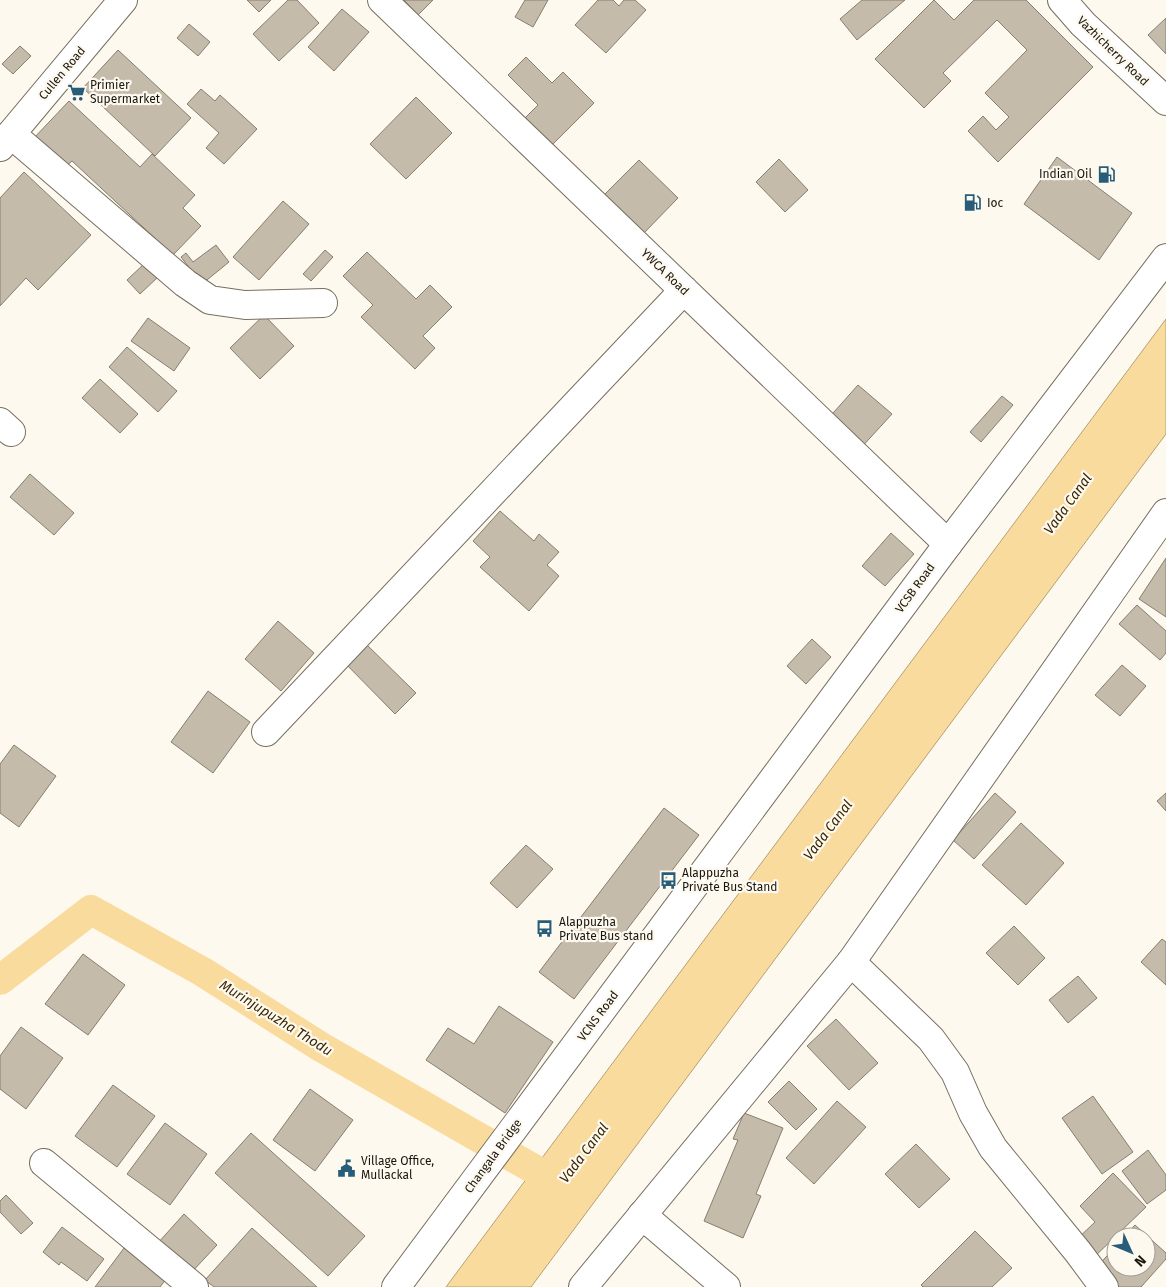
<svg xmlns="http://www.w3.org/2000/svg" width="1166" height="1287" font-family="'Fira Sans',sans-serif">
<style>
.water{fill:#fadb9e;stroke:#b6a073}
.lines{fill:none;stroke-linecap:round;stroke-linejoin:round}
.canal{stroke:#fadb9e;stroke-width:30}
.building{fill:#c4bbab;stroke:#867e6f}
.minor-casing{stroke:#776f60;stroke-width:30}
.major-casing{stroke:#776f60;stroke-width:30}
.minor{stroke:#fff;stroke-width:28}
.major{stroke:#fff;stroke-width:28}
.labels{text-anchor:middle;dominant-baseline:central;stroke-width:4.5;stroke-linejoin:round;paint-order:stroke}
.street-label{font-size:12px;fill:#191610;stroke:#fef9ef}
.poi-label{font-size:12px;fill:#191610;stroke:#fef9ef;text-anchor:start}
.water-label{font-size:14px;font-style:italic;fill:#372704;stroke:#fef9ef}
</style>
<rect width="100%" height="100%" fill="#fef9ef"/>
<!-- water -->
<path class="water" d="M1166,319V434L531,1287H446Z"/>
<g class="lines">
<!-- canal -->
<path class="canal" d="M0,980L91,910L203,972L321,1047L560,1184"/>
</g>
<!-- building -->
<path class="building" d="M247,0H271L259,12Z
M288,0H297L319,23L279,61L253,34Z
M404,0H433L418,15Z
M525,0H548L533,27L515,17Z
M598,0H613L619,6L624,0H635L646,10L606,53L575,25Z
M862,0H905L857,40L840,19Z
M934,0L954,20L974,0H1026L1093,67L998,162L968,131L983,116L996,130L1009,117L985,93L1027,50L997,20L943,73L951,81L924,108L875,59Z
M342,9L369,32L334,71L308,47Z
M1166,18V54L1148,35Z
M189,24L210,42L198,56L177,38Z
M20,46L31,56L13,74L2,64Z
M118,50L191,118L155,156L83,88Z
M526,57L552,83L563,72L594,103L545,152L518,125L538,105L508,75Z
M201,89L215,101L220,95L257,129L224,164L206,148L219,133L187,104Z
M416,97L452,133L406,179L370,144Z
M69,101L140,167L152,154L195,195L183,208L201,226L173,255L72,161L64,168L33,139Z
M1057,157L1132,213L1099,260L1024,204Z
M779,159L808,190L785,212L756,182Z
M639,160L678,198L642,235L602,197Z
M24,172L91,235L38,290L26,278L0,306V198Z
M283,201L309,224L259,280L233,257Z
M216,245L229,262L202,284L181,257L186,253L193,262Z
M325,250L333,257L311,281L303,274Z
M367,252L416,299L430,285L452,307L423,336L435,348L415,369L361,317L373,305L343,276Z
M145,263L158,277L140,294L127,280Z
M264,315L294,346L260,379L230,348Z
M148,318L190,348L174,371L131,341Z
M127,347L177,391L158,412L109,367Z
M100,379L138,414L120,433L82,398Z
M858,385L892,414L859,450L826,421Z
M1002,396L1013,405L981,442L970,432Z
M30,474L74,513L54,535L10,497Z
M500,511L534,541L539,534L559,552L547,565L559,576L529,611L480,567L490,557L473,541Z
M891,533L914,554L885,586L862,566Z
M1166,558V617L1139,599Z
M1137,605L1166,631V653L1160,660L1119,624Z
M278,621L314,653L281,691L245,659Z
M812,639L831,657L806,684L787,666Z
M363,641L416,693L395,714L343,661Z
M1122,665L1146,686L1120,716L1095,695Z
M208,691L250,722L213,773L171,742Z
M14,745L56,776L19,827L0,813V764Z
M995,793L1016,812L974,859L953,840Z
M1166,793V811L1157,801Z
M664,808L699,835L574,999L539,972Z
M1021,823L1064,863L1026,905L982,865Z
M526,845L553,869L517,908L490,883Z
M1014,926L1045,958L1018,985L986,953Z
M1162,939L1166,942V985L1141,962Z
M83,954L125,985L88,1035L45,1004Z
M1078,976L1097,998L1068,1023L1049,1000Z
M499,1006L553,1042L505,1113L426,1060L448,1028L474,1044Z
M836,1019L878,1063L849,1090L807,1046Z
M21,1027L63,1058L26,1109L0,1089V1056Z
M789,1081L817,1109L796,1130L768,1102Z
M113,1085L155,1116L117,1167L75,1136Z
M310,1089L353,1120L315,1171L273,1140Z
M1093,1096L1133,1152L1102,1174L1062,1118Z
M837,1101L866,1127L814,1184L786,1158Z
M744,1113L783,1128L756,1194L761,1196L743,1238L704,1221L738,1140L733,1139Z
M165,1123L207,1154L170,1205L127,1174Z
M251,1133L365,1236L328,1276L215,1173Z
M916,1144L950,1179L919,1208L885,1174Z
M1148,1150L1166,1175V1190L1147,1204L1122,1171Z
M1113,1173L1146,1207L1090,1261L1073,1243L1095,1222L1080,1206Z
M6,1195L33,1223L21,1234L0,1212V1201Z
M184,1214L217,1245L190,1274L157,1244Z
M1135,1225L1166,1253V1259L1141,1287H1115L1095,1269L1116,1246V1267H1146V1237H1124Z
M62,1227L104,1259L87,1281L61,1262L59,1265L43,1252Z
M252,1228L317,1287H214L205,1280Z
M975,1231L1012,1268L992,1287H923L921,1285Z
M127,1244L169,1275L160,1287H95Z"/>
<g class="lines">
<defs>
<path id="minor" d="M382,0L948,544
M11,134L185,283L210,300L245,305L323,303
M0,422L11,432
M266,732L684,290
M851,962L931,1039L955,1072L973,1113L993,1148L1078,1252L1104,1287
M44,1163L194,1287
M642,1215L726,1287"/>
<path id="major" d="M1062,0L1083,24L1166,101
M0,147L123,0
M396,1287L948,544L1166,258
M583,1287L851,962L1166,513"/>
</defs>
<!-- minor casing -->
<use href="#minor" class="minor-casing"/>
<!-- major casing -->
<use href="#major" class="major-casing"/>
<!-- minor -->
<use href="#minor" class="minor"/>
<!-- major -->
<use href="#major" class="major"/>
</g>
<!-- icons -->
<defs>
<symbol id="supermarket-bare" viewBox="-9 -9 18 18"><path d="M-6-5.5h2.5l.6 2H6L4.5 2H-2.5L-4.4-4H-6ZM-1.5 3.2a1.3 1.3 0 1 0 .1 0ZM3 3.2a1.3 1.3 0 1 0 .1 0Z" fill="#275d78" stroke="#fef9ef" stroke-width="2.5" paint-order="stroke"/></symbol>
<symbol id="fuel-bare" viewBox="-9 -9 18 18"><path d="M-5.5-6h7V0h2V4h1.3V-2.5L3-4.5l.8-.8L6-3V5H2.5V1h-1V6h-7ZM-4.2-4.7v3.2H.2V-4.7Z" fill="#275d78" stroke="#fef9ef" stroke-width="2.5" paint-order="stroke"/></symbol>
<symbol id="bus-bare" viewBox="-9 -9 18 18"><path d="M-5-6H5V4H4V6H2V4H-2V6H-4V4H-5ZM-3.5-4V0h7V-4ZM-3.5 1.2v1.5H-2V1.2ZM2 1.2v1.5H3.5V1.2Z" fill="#275d78" stroke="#fef9ef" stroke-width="2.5" paint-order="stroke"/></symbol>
<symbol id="civic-bare" viewBox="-9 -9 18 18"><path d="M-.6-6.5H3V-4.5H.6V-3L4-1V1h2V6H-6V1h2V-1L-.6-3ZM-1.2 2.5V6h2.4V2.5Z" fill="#275d78" stroke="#fef9ef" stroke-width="2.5" paint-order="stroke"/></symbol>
</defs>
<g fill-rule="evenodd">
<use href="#supermarket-bare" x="64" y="80" width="25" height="25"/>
<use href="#fuel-bare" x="1094" y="162" width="25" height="25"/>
<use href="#fuel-bare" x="960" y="190" width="25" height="25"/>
<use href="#bus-bare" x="656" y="868" width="25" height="25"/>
<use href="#bus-bare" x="532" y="916" width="25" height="25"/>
<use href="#civic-bare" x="334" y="1156" width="25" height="25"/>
</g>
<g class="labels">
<!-- street labels -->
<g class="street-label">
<text transform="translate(1113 51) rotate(44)">Vazhicherry Road</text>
<text transform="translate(62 73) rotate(-50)">Cullen Road</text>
<text transform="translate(665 272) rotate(44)">YWCA Road</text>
<text transform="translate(915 588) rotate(-54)">VCSB Road</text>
<text transform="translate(598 1016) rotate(-53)">VCNS Road</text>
<text transform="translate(493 1156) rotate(-54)">Changala Bridge</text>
</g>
<!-- poi labels -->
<g class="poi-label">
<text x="90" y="85">Primier<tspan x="90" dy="14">Supermarket</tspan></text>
<text x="1092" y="174" text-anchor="end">Indian Oil</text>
<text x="987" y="203">Ioc</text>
<text x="682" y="873">Alappuzha<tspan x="682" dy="14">Private Bus Stand</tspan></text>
<text x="559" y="922">Alappuzha<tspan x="559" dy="14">Private Bus stand</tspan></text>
<text x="361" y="1161">Village Office,<tspan x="361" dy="14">Mullackal</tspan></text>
</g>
<!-- water labels -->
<g class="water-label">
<text transform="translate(1068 504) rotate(-54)">Vada Canal</text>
<text transform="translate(828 830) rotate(-53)">Vada Canal</text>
<text transform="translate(276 1018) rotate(32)">Murinjupuzha Thodu</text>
<text transform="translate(584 1153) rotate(-53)">Vada Canal</text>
</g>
</g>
<!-- north arrow -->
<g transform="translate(1131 1252) rotate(134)"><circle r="24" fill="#fef9ef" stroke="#a29e96"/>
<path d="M0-4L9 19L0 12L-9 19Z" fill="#275d78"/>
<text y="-8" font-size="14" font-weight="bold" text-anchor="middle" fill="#191610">N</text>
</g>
</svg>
